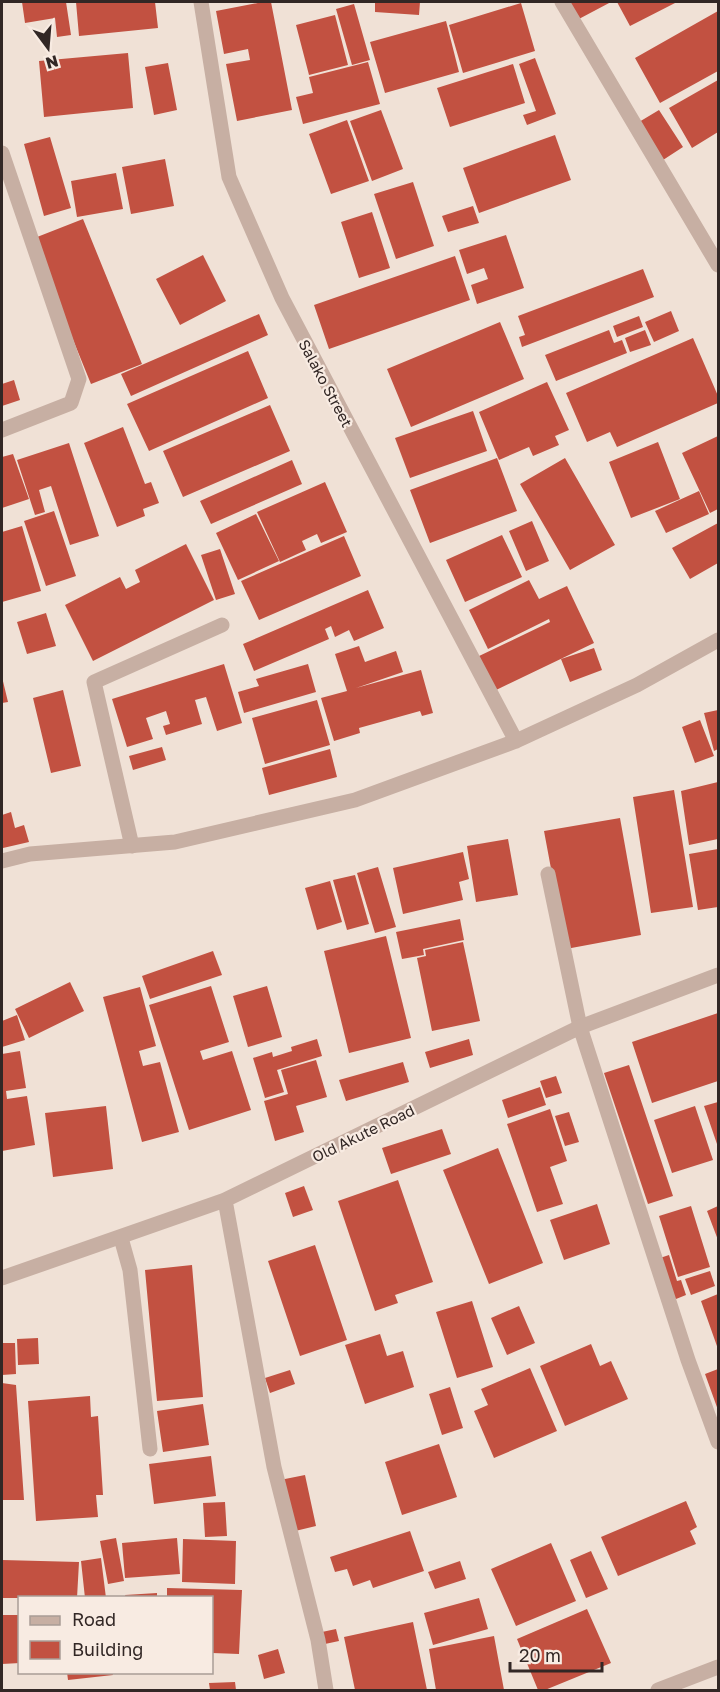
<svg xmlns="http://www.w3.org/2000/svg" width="720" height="1692" font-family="'Golos Text',sans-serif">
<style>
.building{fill:#c25141}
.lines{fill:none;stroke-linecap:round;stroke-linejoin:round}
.lane{stroke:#c7afa3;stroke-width:15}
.street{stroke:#c7afa3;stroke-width:15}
.labels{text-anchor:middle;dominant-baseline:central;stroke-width:4.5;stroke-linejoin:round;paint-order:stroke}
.street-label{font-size:15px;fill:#322725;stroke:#f8ebe2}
</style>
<rect width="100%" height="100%" fill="#f0e1d6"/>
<!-- building -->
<path class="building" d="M22,2H66L71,35L57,37L55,18L25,23Z
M76,2H155L158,28L79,36Z
M263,2H271L292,110L237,121L226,64L250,60L248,49L224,54L216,11Z
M375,2H420L419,15L375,12Z
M567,2H611L577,20Z
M617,2H677L630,26Z
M521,3L535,51L463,73L449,25Z
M354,4L370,60L352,65L336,9Z
M718,11V71L660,103L635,58Z
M335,15L348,65L309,75L296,25Z
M446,21L459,72L385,93L370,42Z
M128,53L133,108L44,117L39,61Z
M535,58L556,114L527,125L523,115L536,111L519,64Z
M368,62L380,104L303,124L296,97L313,93L309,77Z
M168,63L177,110L154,115L145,67Z
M513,64L525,103L450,127L437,88Z
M718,80V132L692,148L669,108Z
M381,110L403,169L372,181L350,121Z
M659,110L683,147L663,160L639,122Z
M347,120L369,181L331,194L309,134Z
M555,135L571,180L479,213L463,168Z
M50,137L71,208L44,216L24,144Z
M165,159L174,206L131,214L122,167Z
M116,173L123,209L77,217L71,181Z
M413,182L434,246L396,259L374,194Z
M473,206L479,223L448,232L442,216Z
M372,212L390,268L359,278L341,222Z
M83,219L142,364L91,384L32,239Z
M506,235L524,288L477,304L471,285L488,279L484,268L467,274L459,250Z
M203,255L226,301L180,325L156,279Z
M455,256L470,300L329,349L314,305Z
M643,269L654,297L522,347L519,337L525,335L518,316Z
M671,311L679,331L654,342L645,322Z
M259,314L268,335L131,396L121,374Z
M639,316L643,327L617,337L613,326Z
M500,322L524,379L411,427L387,369Z
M609,330L614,343L622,340L627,353L556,381L545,355Z
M645,330L651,345L630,352L625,338Z
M693,338L718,396V403L617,447L610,432L587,442L566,393Z
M248,351L268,398L149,451L127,404Z
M14,380L20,400L2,406V384Z
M547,382L569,430L555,436L559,445L533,456L529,447L499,460L479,412Z
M270,405L290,451L183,497L163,451Z
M473,411L487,451L410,478L395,438Z
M123,427L145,484L151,482L159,503L143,509L145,516L117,527L84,443Z
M718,436V509L710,513L682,453Z
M658,442L680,499L631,518L609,462Z
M69,443L99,536L70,545L51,486L39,490L45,512L35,515L17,460Z
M13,454L29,499L2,508V457Z
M497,458L517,511L430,543L410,490Z
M565,458L615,545L570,570L520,484Z
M292,460L302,484L211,524L200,501Z
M325,482L347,532L321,543L317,534L302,541L306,550L280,562L257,512Z
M699,491L709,514L666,533L655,511Z
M54,511L76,576L46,586L24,521Z
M256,514L279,561L238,580L216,533Z
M532,521L549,561L526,571L509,531Z
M718,523V563L690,579L672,548Z
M22,526L41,591L2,602V532Z
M502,535L522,577L465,602L446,560Z
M344,536L361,576L259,620L241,581Z
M186,544L214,600L93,661L65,605L120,577L126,589L140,582L135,570Z
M220,549L235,594L216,600L201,555Z
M529,580L539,599L567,586L594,643L494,691L477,657L550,622L549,619L488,649L469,610Z
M368,590L384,628L354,641L349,630L335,637L331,626L325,629L329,639L254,671L243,644Z
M46,613L56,646L27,654L17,622Z
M359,646L365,662L396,651L403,672L356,688L421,670L433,713L422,716L420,711L359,728L360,733L334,741L321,698L347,691L335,654Z
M594,648L602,670L570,682L561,659Z
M224,664L242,723L217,731L206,697L195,700L202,724L166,735L163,726L170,724L166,711L146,718L153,739L127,747L112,699Z
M308,664L316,692L244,713L238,692L259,686L256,679Z
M2,677L8,702L2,703Z
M63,690L81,766L51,773L33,698Z
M317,700L330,745L265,764L252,718Z
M718,710V749L714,751L704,713Z
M700,720L714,756L695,763L682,727Z
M162,747L166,760L133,770L129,756Z
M330,749L337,777L269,795L262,768Z
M718,782V839L689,845L681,791Z
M674,790L693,907L651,913L633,797Z
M11,812L15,828L24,825L29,842L3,848L2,815Z
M620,818L641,935L566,949L544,831Z
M508,839L518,895L476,902L467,846Z
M718,849V907L698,910L689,854Z
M463,852L469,879L459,882L463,900L403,914L393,868Z
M378,867L396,927L375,933L357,873Z
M355,875L369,924L347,930L333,880Z
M330,881L342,922L317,930L305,888Z
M460,919L464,940L423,949L424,955L402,959L396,932Z
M386,936L411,1038L349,1053L324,951Z
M463,942L480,1021L432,1031L417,958L426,956L425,950Z
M213,951L222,975L150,999L142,976Z
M70,982L84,1011L29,1038L15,1009Z
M211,986L229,1042L200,1051L203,1060L232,1051L251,1110L189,1130L149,1005Z
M267,986L282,1037L248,1047L233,996Z
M140,987L156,1046L139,1051L143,1066L160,1062L179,1132L142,1142L103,997Z
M718,1013V1081L652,1103L632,1042Z
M17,1015L25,1040L2,1047V1021Z
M317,1039L322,1056L277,1070L284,1092L265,1098L253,1058L272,1052L273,1057L292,1051L291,1047Z
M469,1039L473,1055L430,1068L425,1052Z
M20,1051L26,1088L6,1091L7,1099L27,1096L35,1145L2,1151V1054Z
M316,1060L327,1097L296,1106L304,1132L275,1141L264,1101L288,1094L281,1070Z
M403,1062L409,1082L346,1101L339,1080Z
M629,1065L673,1196L648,1204L604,1073Z
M556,1076L562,1093L546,1098L540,1081Z
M540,1087L546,1105L508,1118L502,1100Z
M718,1102V1147L704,1106Z
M106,1106L113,1169L53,1177L45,1113Z
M695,1106L713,1160L672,1173L654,1120Z
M550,1109L567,1161L550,1167L563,1204L537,1212L507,1124Z
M569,1112L579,1142L565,1146L555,1116Z
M442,1129L451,1154L391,1174L382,1148Z
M498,1148L543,1263L489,1284L443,1170Z
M398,1180L433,1282L395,1295L398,1303L375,1311L338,1201Z
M304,1186L313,1210L293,1217L285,1193Z
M597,1204L610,1244L564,1260L550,1220Z
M691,1206L710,1267L678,1277L659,1216Z
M718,1206V1240L707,1211Z
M315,1245L347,1340L300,1356L268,1261Z
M669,1255L677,1281L681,1280L686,1295L671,1301L657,1259Z
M192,1265L203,1397L157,1401L145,1270Z
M710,1271L715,1286L691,1295L685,1279Z
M718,1294V1349L701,1301Z
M472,1301L493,1367L457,1378L436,1312Z
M519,1306L535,1343L507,1355L491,1318Z
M380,1334L387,1356L403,1351L414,1387L365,1404L345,1345Z
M38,1338L39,1364L18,1365L17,1339Z
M2,1343H15L16,1374L2,1375Z
M591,1344L600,1366L611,1361L628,1399L565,1426L540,1366Z
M530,1368L557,1431L494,1458L474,1411L488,1405L481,1389Z
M718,1369V1410L705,1374Z
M290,1370L295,1384L270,1393L265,1378Z
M2,1383L16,1385L24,1500H2Z
M450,1387L463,1428L442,1435L429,1394Z
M90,1396L91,1417L98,1416L103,1495H96L98,1517L36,1521L28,1401Z
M203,1404L209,1445L163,1452L157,1411Z
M439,1444L457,1497L402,1515L385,1462Z
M211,1456L216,1496L154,1504L149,1464Z
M305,1475L316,1526L291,1532L280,1480Z
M686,1501L697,1527L690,1531L696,1544L618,1576L601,1537Z
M225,1502L227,1536L205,1537L203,1503Z
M410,1531L424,1571L373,1588L370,1580L353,1586L347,1569L335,1572L330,1557Z
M116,1538L124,1581L108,1584L100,1541Z
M177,1538L180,1574L125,1578L122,1543Z
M183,1539L236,1541L235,1584L182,1582Z
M551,1543L576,1601L516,1626L491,1569Z
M591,1551L608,1589L586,1598L570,1560Z
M101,1558L106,1598H85L81,1561Z
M2,1560L79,1562L77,1598H2Z
M460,1561L466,1579L435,1589L428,1572Z
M167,1588L242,1590L239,1654L212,1653V1598H167Z
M157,1593V1598H126L125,1595Z
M479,1598L488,1629L433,1645L424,1613Z
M587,1609L611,1663L545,1690H538L517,1639Z
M2,1615H20V1663L2,1664Z
M413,1622L427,1690H355L344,1637Z
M336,1629L339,1641L325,1644L322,1632Z
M494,1636L504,1690H436L429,1649Z
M278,1649L285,1673L264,1679L258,1655Z
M67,1672H112L113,1675L68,1680Z
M235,1682L236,1690H210L209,1683Z"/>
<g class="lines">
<!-- lane -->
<path class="lane" d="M132,846L94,682L222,625
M548,874L580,1027
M121,1238L130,1270L150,1449"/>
<!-- street -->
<path class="street" d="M201,2L229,177L282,298L516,741
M562,2L718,265
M2,153L79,379L71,403L2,430
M2,861L30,854L175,842L355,800L516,741L637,685L718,640
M580,1027L688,1360L718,1442
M225,1200L274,1467L318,1640L326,1690
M2,1278L225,1200L580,1027L718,975
M658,1690L718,1667"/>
</g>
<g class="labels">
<!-- street labels -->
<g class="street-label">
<text transform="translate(326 383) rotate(62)">Salako Street</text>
<text transform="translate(363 1133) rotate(-26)">Old Akute Road</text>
</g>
</g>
<!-- border -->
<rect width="720" height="1692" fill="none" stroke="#322725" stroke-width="6"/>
<!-- legend -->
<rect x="18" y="1596" width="195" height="78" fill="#f8ebe2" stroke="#a99d96" stroke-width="1.5"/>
<rect x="30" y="1616" width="30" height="9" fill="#c7afa3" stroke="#a99d96" stroke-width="1.5"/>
<text x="72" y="1626" font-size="18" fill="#322725">Road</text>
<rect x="30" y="1641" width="30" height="18" fill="#c25141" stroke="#a99d96" stroke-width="1.5"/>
<text x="72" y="1656" font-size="18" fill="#322725">Building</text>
<!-- north arrow -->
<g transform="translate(48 48) rotate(164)" stroke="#f8ebe2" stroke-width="4.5" paint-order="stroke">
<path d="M0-4.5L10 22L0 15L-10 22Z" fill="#322725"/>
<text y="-9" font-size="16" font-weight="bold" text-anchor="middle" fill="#322725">N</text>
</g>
<!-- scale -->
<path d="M510 1662v9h92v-9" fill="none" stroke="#322725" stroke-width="3"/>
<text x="519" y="1662" font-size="18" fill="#322725" stroke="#f8ebe2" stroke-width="4.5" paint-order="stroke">20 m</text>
</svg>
